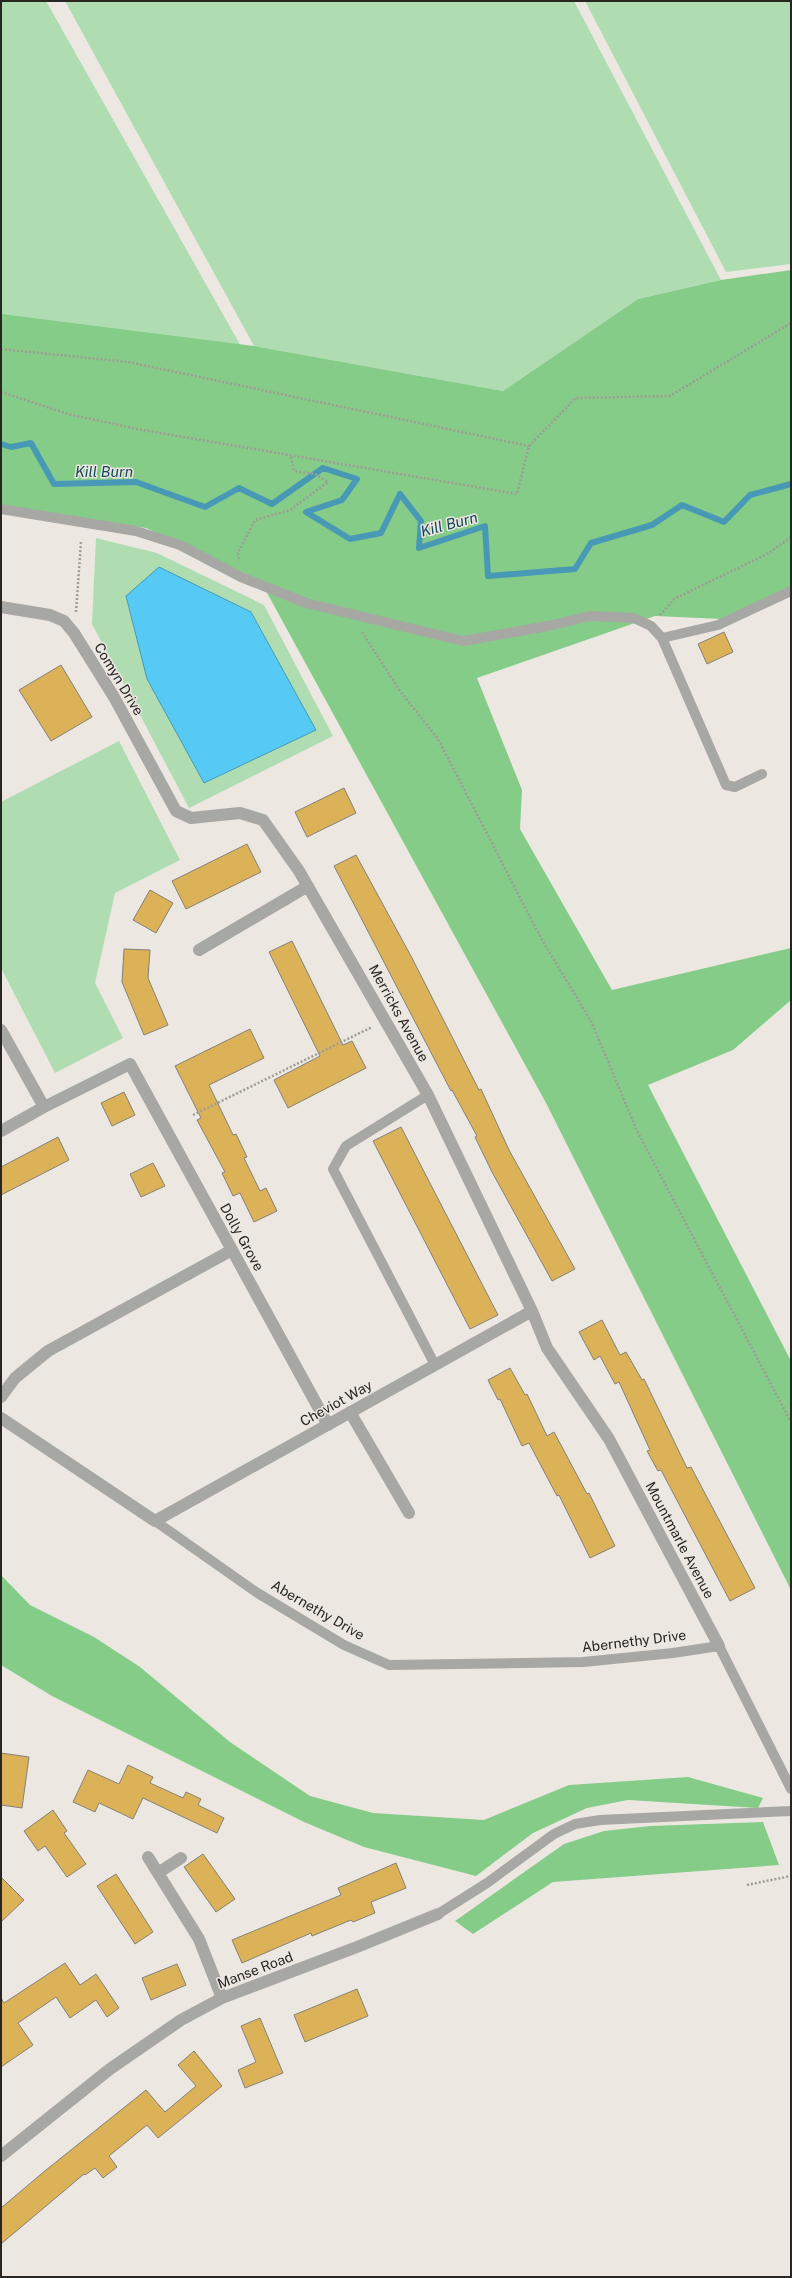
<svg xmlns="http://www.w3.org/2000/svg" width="792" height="2278" font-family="'Public Sans',sans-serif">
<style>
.green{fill:#afddb1}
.forest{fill:#85cc89}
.water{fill:#56caf4;stroke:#4899b5}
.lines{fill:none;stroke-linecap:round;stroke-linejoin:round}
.stream{stroke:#4899b5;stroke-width:6}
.building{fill:#dcb258;stroke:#84817a}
.path{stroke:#9e9c96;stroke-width:2.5;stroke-dasharray:2 2;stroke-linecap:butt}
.service{stroke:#a7a7a3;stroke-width:10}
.minor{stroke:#a7a7a3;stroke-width:12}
.labels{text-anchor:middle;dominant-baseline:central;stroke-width:3;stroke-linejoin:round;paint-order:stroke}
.street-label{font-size:14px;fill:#272623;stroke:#ece8e1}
.water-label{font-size:15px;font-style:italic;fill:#134557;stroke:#ece8e1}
</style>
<rect width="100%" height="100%" fill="#ece8e1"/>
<!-- green -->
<path class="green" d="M1,1H46L242,348L1,316Z
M65,1H574L721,280L638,299L503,391L254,346Z
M585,1H791V264L726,272Z
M96,538L157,553L264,605L333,736L189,808L92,624Z
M119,741L180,860L115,893L95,983L123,1038L55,1073L1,968V802Z"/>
<!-- forest -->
<path class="forest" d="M791,270V587L722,619L655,616L477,678L522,790L520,829L612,990L791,948V1000L733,1050L648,1085L791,1361V1590L546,1103L260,580L146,528L1,506V314L254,346L503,391L638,299L721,280Z
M1,1575L30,1605L94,1637L140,1667L230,1742L310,1796L373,1813L484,1820L569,1785L688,1777L763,1798L758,1808L628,1800L587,1808L533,1833L476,1876L364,1847L304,1822L52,1696L1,1665Z
M763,1822L779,1865L553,1882L473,1934L455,1921L564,1844L604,1831L650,1826Z"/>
<!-- water -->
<path class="water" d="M159,567L251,612L316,730L204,783L147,679L126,596Z"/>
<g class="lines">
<!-- stream -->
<path class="stream" d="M1,444L11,447L31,443L54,484L136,482L205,507L239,488L272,504L323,468L357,479L342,500L306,512L350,539L381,533L400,494L421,521L419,548L485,526L488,576L575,569L591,543L652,525L682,505L724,522L750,495L791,484"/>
</g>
<!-- building -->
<path class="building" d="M724,632L733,652L707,664L698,644Z
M61,665L92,717L51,741L19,690Z
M344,788L356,813L307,837L295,812Z
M247,844L261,872L186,909L172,881Z
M356,855L412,958L479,1090L481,1089L509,1150L575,1269L552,1281L492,1172L475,1137L477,1136L452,1090L451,1091L334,866Z
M150,890L173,903L156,933L133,920Z
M292,941L343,1045L352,1041L366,1068L288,1108L274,1080L320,1056L269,952Z
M124,949L150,950L148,978L168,1025L144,1035L122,982Z
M250,1029L264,1058L209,1085L233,1135L236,1134L247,1157L244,1158L260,1191L266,1188L277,1211L254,1222L240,1193L233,1196L222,1173L225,1172L197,1120L201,1118L175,1066Z
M124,1092L135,1115L112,1126L101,1103Z
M401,1127L498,1315L470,1329L373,1141Z
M58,1137L69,1160L1,1195V1167Z
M153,1163L165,1186L141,1197L130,1174Z
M602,1320L620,1355L626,1352L642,1380L644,1379L687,1468L691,1467L755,1588L730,1601L661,1470L658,1471L647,1451L650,1450L619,1382L615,1384L600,1356L594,1360L579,1332Z
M510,1368L525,1395L527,1394L547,1436L554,1432L587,1494L589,1493L615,1546L590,1558L559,1495L557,1496L529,1443L522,1446L500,1399L498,1400L488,1380Z
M1,1753L29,1757L22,1808L1,1805Z
M128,1765L153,1777L150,1783L183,1798L186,1792L201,1799L198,1805L224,1818L217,1833L143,1798L133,1819L99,1803L95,1812L73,1802L88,1770L119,1784Z
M53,1810L67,1831L64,1833L86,1864L67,1877L45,1846L38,1851L24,1831Z
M203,1854L235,1899L216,1912L184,1867Z
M396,1863L406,1888L371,1902L375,1913L353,1922L351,1920L312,1936L311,1933L242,1963L232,1940L341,1895L338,1888Z
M116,1874L153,1932L135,1944L97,1886Z
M1,1877L24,1900L1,1922Z
M65,1963L80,1985L96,1974L119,2008L107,2017L96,2000L70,2018L56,1997L18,2023L33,2045L1,2067V1998L4,2003Z
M177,1964L186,1985L151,2000L142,1978Z
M357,1989L368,2016L305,2042L294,2015Z
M260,2018L283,2073L245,2088L238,2070L256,2062L241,2026Z
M194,2051L222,2086L158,2138L147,2125L109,2156L117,2167L103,2178L95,2168L85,2175L84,2174L1,2244V2208L46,2170L146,2090L165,2112L196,2086L178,2065Z"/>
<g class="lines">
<!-- path -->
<path class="path" d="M1,349L128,362L529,446
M1,392L68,414L137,429L517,494L529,446L576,398L670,396L791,323
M239,559L238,553L255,520L290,510L328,482L315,474L294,471L291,456
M76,612L81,542
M660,615L674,599L769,553L791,537
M362,632L400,691L438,739L542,940L591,1021L638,1133L791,1422
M193,1115L372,1027
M747,1885L791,1876"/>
<!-- service -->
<path class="service" d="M1,509L136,531L180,545L241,577L306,603L463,641L548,626L590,616L634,618L651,626L662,638L726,785L735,787L762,774
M662,638L718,625L791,591
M428,1095L346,1146L333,1169L435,1365
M155,1521L256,1592L344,1645L389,1665L583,1662L673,1653L719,1646L791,1789
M438,1914L487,1883L554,1834L575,1824L600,1820L791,1811"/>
<!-- minor -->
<path class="minor" d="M1,607L50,615L64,621L74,633L114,697L176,811L191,818L240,813L263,820L299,871L428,1095L532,1311L547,1348L609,1439L719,1646
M199,950L308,886
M1,1030L44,1107L1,1131
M44,1107L130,1064L328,1425
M1,1397L15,1378L48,1351L232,1250
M350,1412L409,1513
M1,1418L155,1521L532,1311
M148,1857L199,1939L222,1998
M158,1873L181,1858
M1,2156L110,2069L181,2020L222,1998L357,1947L438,1914"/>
</g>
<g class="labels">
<!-- street labels -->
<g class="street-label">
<text transform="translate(119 679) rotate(59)">Comyn Drive</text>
<text transform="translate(399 1013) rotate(61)">Merricks Avenue</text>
<text transform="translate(242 1237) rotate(61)">Dolly Grove</text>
<text transform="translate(336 1403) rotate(-29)">Cheviot Way</text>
<text transform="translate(680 1540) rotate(62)">Mountmarle Avenue</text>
<text transform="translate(318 1610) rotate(30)">Abernethy Drive</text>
<text transform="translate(634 1641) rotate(-7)">Abernethy Drive</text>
<text transform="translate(255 1970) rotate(-21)">Manse Road</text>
</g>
<!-- water labels -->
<g class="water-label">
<text x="104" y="471">Kill Burn</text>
<text transform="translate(449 524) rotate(-15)">Kill Burn</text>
</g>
</g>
<!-- border -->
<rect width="792" height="2278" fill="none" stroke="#272623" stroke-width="4"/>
</svg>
